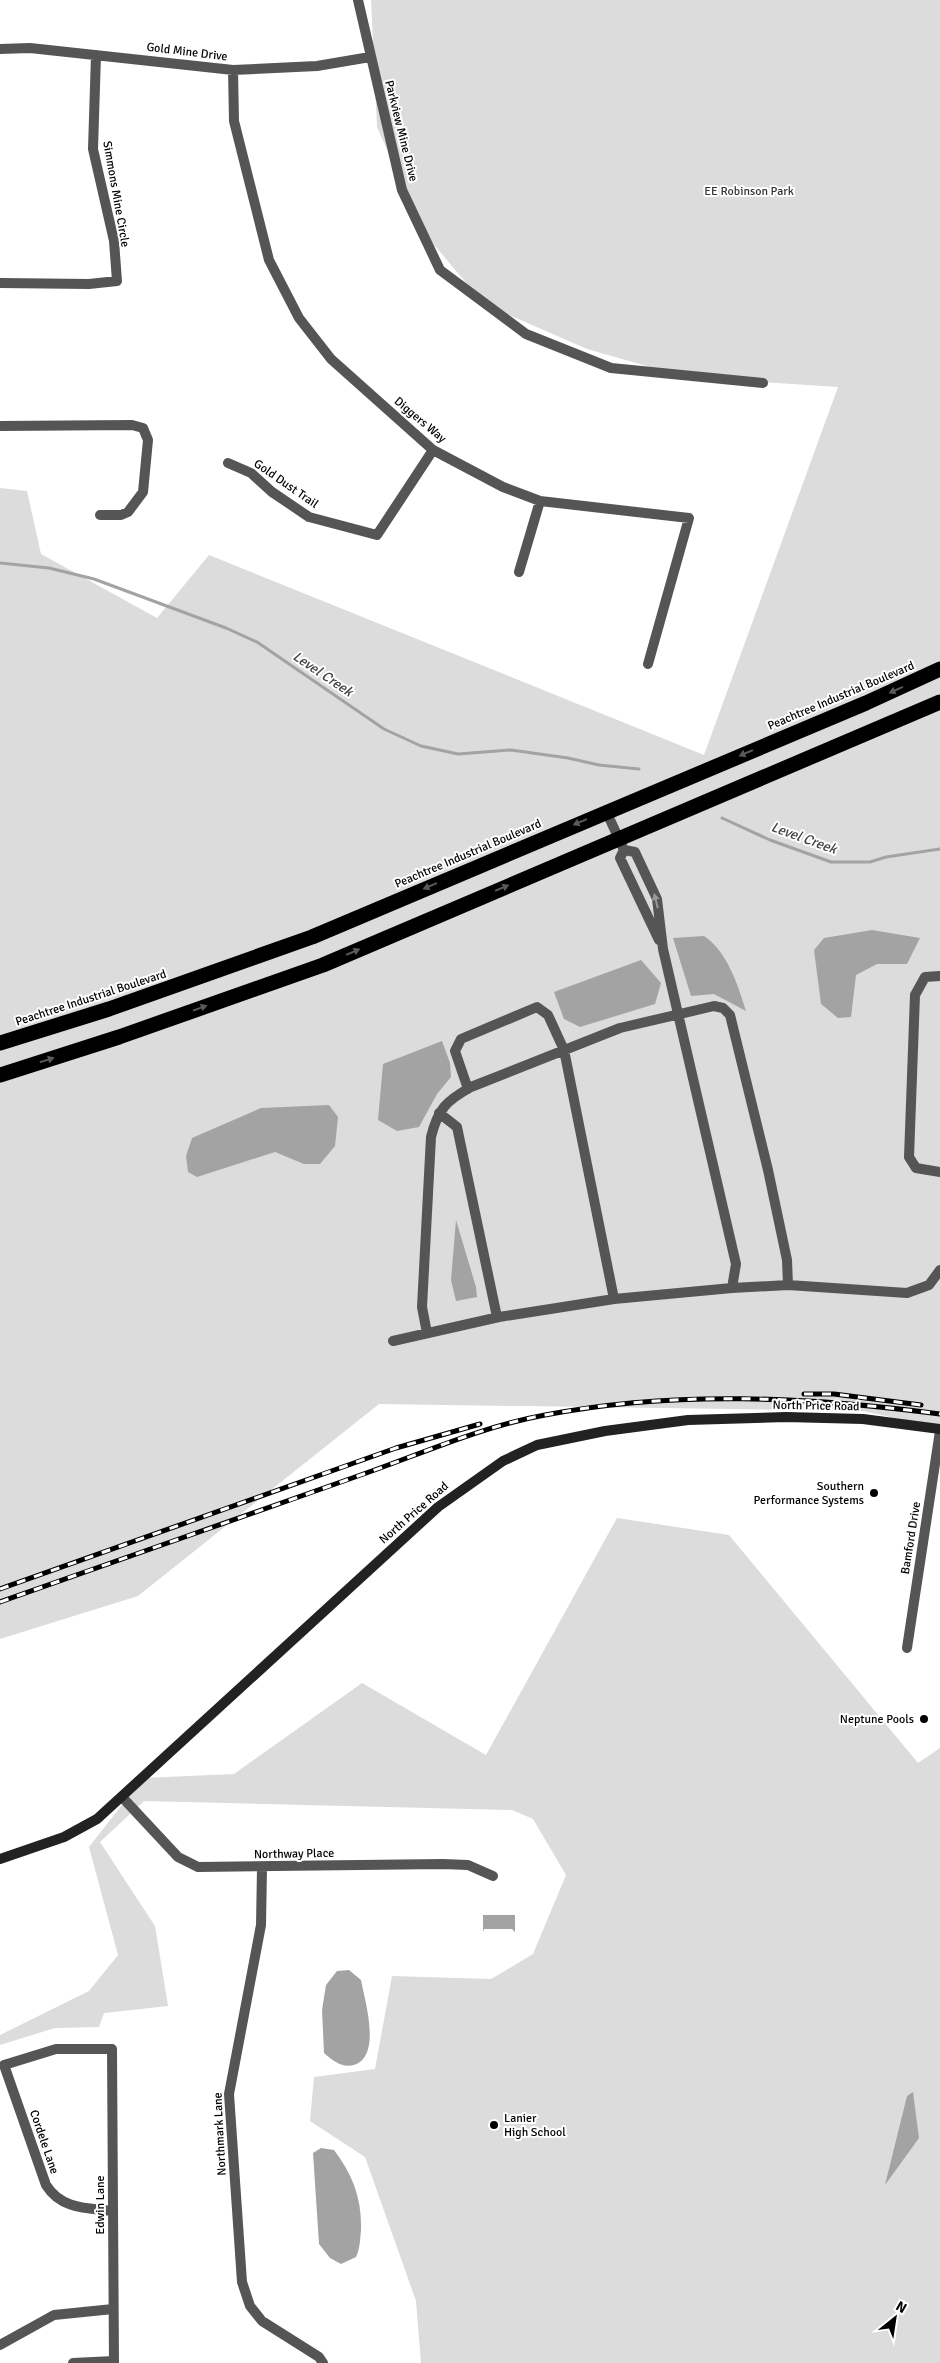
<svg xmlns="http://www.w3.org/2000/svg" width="940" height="2363" font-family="Signika,sans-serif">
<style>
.green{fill:#dcdcdc}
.water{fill:#a3a3a3}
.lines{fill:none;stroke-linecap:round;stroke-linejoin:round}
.stream{stroke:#a3a3a3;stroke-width:3}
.street{stroke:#555;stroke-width:10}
.secondary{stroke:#222;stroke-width:10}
.highway{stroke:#000;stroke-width:15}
.rail-casing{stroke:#000;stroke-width:5}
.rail{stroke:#fff;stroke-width:3;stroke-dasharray:9;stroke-linecap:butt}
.oneway{fill:#595959}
.oneway2{fill:#999}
.poi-dot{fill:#000;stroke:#fff;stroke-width:2}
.labels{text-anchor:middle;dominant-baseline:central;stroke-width:4;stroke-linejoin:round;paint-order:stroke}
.street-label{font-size:12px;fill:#000;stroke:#fff}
.park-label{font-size:12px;fill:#333;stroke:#fff}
.poi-label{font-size:12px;fill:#000;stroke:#fff;text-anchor:end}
.water-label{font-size:14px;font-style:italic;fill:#444;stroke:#fff}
</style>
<rect width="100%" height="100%" fill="#fff"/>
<!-- green -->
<path class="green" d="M371,0H940V1428L863,1411L379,1404L138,1596L0,1639V488L27,491L41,554L157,618L209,555L704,755L838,387L685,377L587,349L484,304L424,233L377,127Z
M617,1518L729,1535L918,1763L940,1748V2363H421L416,2301L365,2157L310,2121L314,2077L375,2069L392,1976L491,1979L533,1954L566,1875L533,1819L512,1810L144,1801L100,1842L155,1926L168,2006L104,2013L99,2027L55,2028L0,2045V2035L89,1991L118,1955L89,1847L143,1778L234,1774L362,1683L486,1755Z"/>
<!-- water -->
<path class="water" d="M872,930L920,938L907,964H877L856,975L851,1017L838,1018L821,1004L814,950L824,938Z
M704,936C727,951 738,985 746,1011L714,994L691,996L673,938Z
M641,960L661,983L655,1004L580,1027L564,1019L554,992Z
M442,1041L450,1063L451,1077L437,1094L419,1127L397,1131L378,1120L383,1064Z
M329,1105L338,1117L335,1146L320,1164H304L275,1152L197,1177L188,1172L186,1156L192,1138L261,1108Z
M456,1220L476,1287L477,1297L456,1301L451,1280Z
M483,1915H515V1932L512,1929H484L483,1932Z
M349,1970L361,1980C365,2002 382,2056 354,2065C342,2068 333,2061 324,2053L322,2010L326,1985L337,1971Z
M913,2092L919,2138L885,2185L907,2096Z
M321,2148L334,2150C353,2175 362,2199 361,2230C360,2240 360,2249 356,2257L341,2264L330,2258L319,2244L313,2153Z"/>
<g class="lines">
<!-- stream -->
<path class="stream" d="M0,563L49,568L94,579L226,628L257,642L384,729L421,746L458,754L511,750L568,758L599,765L639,769
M722,818L770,840L831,862H870L886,857L940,849"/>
<!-- street -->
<path class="street" d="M358,0L402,190L440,270L526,334L611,368L763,383
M0,49L30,48L233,70L317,66L370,57
M233,70L234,121L269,260L299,318L331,359L433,450L503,487L540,501L689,518L648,664
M0,283L89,284L117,281L114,241L93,149L96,55
M0,426L132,425L143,428L148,440L143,492L128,512L121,515H100
M228,463L251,473L272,492L309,517L377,535L433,450
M519,572L540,501
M606,811L624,850L620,858L659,940
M624,850L635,852L657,899L663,949L736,1264L732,1288
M940,976L925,977L915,995L909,1157L916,1168L940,1172
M468,1089L455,1051L461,1039L537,1007L548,1015L564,1050L614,1299
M439,1113L457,1127L497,1317
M427,1333L422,1307L431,1137C438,1109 446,1101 471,1087L620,1028L714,1006L723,1008L730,1015L768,1170L787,1260L788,1285
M393,1341L499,1317L614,1299L732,1288L788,1285L907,1293L929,1285L940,1270
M907,1648L940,1431
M122,1797L178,1857L198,1867L443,1864L468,1865L493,1876
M262,1868L261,1925L229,2094L242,2282L250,2306L262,2321L319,2357L323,2363
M112,2211C86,2208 61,2209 46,2185L4,2065L56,2049H112L114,2363
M0,2345L54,2315L113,2309
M73,2363L114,2361"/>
<!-- secondary -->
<path class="secondary" d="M0,1859L64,1837L97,1819L438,1507L503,1461L537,1445L605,1431L688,1420L786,1417L863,1419L940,1429"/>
<!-- highway -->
<path class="highway" d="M0,1043L109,1009L312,937L866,703L940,669
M0,1075L119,1037L323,965L940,702"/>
<defs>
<path id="rail" d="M804,1394H834L921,1405
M0,1589L396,1448L480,1424
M0,1602C118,1560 237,1519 355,1477C419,1455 479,1427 545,1415C675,1390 810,1397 940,1414"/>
</defs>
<!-- rail casing -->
<use href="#rail" class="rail-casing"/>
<!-- rail -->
<use href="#rail" class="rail"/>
</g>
<!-- one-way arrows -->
<defs><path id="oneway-solid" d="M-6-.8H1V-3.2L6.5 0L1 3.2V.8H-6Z" transform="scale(1.25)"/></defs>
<g class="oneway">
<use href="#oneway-solid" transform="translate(896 690) rotate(156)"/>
<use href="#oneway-solid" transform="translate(746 753) rotate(157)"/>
<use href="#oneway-solid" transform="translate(580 822) rotate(157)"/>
<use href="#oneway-solid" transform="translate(430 886) rotate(157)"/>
<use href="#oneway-solid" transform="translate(502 888) rotate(-23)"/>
<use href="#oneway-solid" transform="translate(353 952) rotate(-23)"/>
<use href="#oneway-solid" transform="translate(200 1008) rotate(-20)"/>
<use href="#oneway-solid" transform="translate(47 1060) rotate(-17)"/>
</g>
<use class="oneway2" href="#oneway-solid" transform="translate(656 901) rotate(-104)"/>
<!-- markers -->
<g class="poi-dot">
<circle cx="874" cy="1493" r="5"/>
<circle cx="924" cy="1719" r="5"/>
<circle cx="494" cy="2125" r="5"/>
</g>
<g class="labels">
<!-- street labels -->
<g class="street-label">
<text transform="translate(187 52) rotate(7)">Gold Mine Drive</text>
<text transform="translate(401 131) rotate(76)">Parkview Mine Drive</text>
<text transform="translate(116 194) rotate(80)">Simmons Mine Circle</text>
<text transform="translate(420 420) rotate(40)">Diggers Way</text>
<text transform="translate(286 484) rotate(35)">Gold Dust Trail</text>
<text transform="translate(841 696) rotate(-23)">Peachtree Industrial Boulevard</text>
<text transform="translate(468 854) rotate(-23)">Peachtree Industrial Boulevard</text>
<text transform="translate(91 998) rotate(-18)">Peachtree Industrial Boulevard</text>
<text transform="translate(816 1406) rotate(1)">North Price Road</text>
<text transform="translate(414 1513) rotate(-41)">North Price Road</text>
<text transform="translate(911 1538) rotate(-81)">Bamford Drive</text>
<text transform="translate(294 1854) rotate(-1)">Northway Place</text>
<text transform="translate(220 2134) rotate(-93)">Northmark Lane</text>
<text transform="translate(44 2142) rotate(71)">Cordele Lane</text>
<text transform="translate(100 2205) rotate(-90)">Edwin Lane</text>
</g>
<!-- park labels -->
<g class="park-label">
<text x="749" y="191">EE Robinson Park</text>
</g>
<!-- poi labels -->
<g class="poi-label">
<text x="864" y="1486">Southern<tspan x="864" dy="14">Performance Systems</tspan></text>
<text x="914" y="1719">Neptune Pools</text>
<text x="504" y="2118" text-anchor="start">Lanier<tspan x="504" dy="14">High School</tspan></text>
</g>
<!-- water labels -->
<g class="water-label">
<text transform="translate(323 674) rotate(34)">Level Creek</text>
<text transform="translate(804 838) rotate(20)">Level Creek</text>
</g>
</g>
<!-- north arrow -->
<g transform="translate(895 2318) rotate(30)" stroke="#ffffff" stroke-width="4" paint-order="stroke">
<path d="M0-4L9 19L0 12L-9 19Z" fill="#000000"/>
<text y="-8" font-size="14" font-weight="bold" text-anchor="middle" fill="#000000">N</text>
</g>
</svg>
